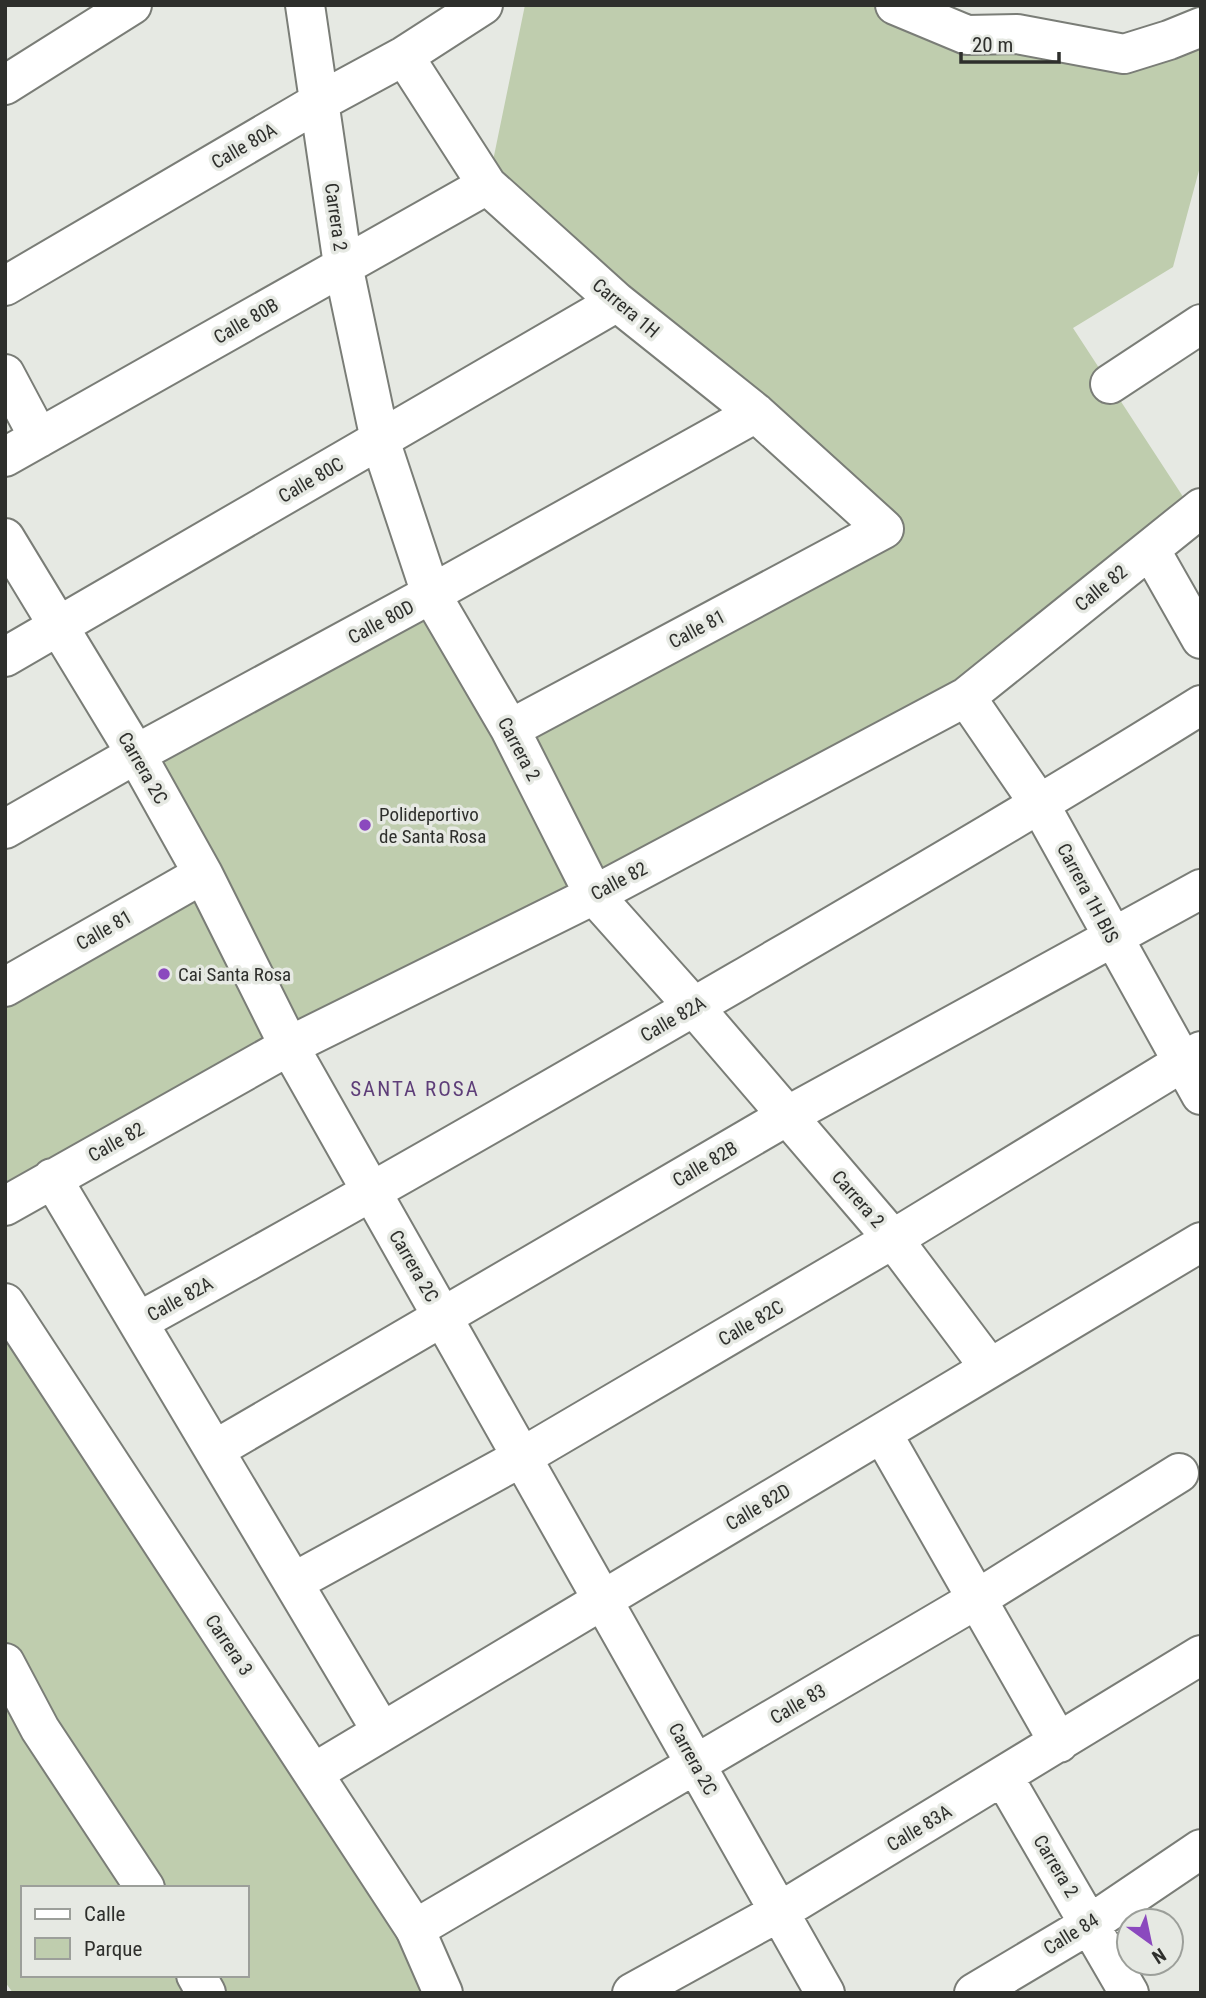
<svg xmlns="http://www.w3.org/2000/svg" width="1206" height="1998" font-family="'Roboto Condensed',sans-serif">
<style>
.green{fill:#bfcdae;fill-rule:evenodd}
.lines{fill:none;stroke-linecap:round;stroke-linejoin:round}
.street-casing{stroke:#7a7d77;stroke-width:42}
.secondary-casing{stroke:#7a7d77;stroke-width:42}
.street{stroke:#fff;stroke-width:38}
.secondary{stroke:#fff;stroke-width:38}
.poi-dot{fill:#8b49be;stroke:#e6e9e3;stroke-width:2.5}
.labels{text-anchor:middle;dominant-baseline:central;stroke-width:7;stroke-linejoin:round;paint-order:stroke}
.street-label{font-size:19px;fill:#2e2f2c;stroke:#e6e9e3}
.poi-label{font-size:19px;fill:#2e2f2c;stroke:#e6e9e3;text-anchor:start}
.neighbourhood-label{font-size:21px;letter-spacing:2px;fill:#5e3e79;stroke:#e6e9e3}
</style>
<rect width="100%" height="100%" fill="#e6e9e3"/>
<!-- green -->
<path class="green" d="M525,5H895L1137,50L1201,26V163L1173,267L1073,328L1193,512L966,697L5,1207V987L199,876L136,754L431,594L510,729L884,529L488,185Z
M5,1306L438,1993H13L5,1982ZM23,1888H247V1975H23Z"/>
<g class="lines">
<defs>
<path id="street" d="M305,5L343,265L380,440L431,594L510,729L594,895L694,1007L893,1239L990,1368
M895,5L967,35L1017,34L1124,54L1169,40L1201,27
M404,56L487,185L617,302L756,413L884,529L510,729
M5,85L132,5
M5,286L319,102L404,56L483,5
M5,374L39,438
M1110,384L1201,324
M5,457L487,185
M5,538L136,754L203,874L289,1046L825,1993
M1150,549L1201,639
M5,657L617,302
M966,697L1040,805L1201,1095
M5,829L136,754L431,594L756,413
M5,987L203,874
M52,1178L382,1732
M5,1206L289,1046L594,895L966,697L1201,508
M138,1322C340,1211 540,1096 740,980C894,890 1049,800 1201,705
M882,1433L1059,1743
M216,1449L787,1116L1201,889
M294,1582L522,1457L893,1239L1201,1051
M315,1772L1201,1242
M1003,1776L1129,1993
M415,1929L977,1599L1179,1473
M632,1993L779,1912L1201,1655
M974,1993L1090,1924L1201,1849"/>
<path id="secondary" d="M5,1303L415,1929L443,1993
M5,1663L40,1729L145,1888
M196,1975L206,1993"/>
</defs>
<!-- street casing -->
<use href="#street" class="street-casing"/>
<!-- secondary casing -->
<use href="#secondary" class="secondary-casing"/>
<!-- street -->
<use href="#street" class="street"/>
<!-- secondary -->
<use href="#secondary" class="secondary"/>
</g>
<!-- markers -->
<g class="poi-dot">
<circle cx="365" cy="825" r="7"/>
<circle cx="164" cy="974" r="7"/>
</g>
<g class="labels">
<!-- street labels -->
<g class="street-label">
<text transform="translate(244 146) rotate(-30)">Calle 80A</text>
<text transform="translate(336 217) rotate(82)">Carrera 2</text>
<text transform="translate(626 308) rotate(40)">Carrera 1H</text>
<text transform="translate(246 321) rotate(-30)">Calle 80B</text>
<text transform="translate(311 480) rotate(-30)">Calle 80C</text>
<text transform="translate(1101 588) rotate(-39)">Calle 82</text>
<text transform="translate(381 622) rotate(-28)">Calle 80D</text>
<text transform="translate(697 629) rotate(-28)">Calle 81</text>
<text transform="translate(519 749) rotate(62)">Carrera 2</text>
<text transform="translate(143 768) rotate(60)">Carrera 2C</text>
<text transform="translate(619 881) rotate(-28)">Calle 82</text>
<text transform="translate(1088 893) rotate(62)">Carrera 1H BIS</text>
<text transform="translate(104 930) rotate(-30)">Calle 81</text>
<text transform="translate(673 1019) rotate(-30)">Calle 82A</text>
<text transform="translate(116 1142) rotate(-29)">Calle 82</text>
<text transform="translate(705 1164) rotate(-30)">Calle 82B</text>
<text transform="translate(858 1199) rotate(49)">Carrera 2</text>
<text transform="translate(414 1266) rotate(60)">Carrera 2C</text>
<text transform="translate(180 1299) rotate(-29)">Calle 82A</text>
<text transform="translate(751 1323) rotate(-30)">Calle 82C</text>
<text transform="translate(758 1507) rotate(-31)">Calle 82D</text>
<text transform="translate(229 1645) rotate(56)">Carrera 3</text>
<text transform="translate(798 1704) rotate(-30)">Calle 83</text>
<text transform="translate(693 1759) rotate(61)">Carrera 2C</text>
<text transform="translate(919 1828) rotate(-31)">Calle 83A</text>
<text transform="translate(1056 1866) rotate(59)">Carrera 2</text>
<text transform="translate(1071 1934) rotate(-32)">Calle 84</text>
</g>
<!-- poi labels -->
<g class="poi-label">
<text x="379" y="814">Polideportivo<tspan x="379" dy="22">de Santa Rosa</tspan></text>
<text x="178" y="974">Cai Santa Rosa</text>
</g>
<!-- neighbourhood labels -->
<g class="neighbourhood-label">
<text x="415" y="1089">SANTA ROSA</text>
</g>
</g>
<!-- border -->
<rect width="1206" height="1998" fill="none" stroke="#2e2f2c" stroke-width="14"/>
<!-- legend -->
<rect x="21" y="1886" width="228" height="91" fill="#e6e9e3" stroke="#9c9f9a" stroke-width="2"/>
<rect x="35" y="1909" width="35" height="10" fill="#ffffff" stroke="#9c9f9a" stroke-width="2"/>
<text x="84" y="1921" font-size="21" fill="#2e2f2c">Calle</text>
<rect x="35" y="1938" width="35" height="21" fill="#bfcdae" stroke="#9c9f9a" stroke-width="2"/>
<text x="84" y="1956" font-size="21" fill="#2e2f2c">Parque</text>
<!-- north arrow -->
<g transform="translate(1150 1942) rotate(147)"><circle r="33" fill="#e6e9e3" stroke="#9c9f9a" stroke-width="2"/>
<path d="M0-5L12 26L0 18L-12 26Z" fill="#8b49be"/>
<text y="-10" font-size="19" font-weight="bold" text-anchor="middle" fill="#2e2f2c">N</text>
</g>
<!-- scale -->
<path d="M961 52v10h98v-10" fill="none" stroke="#2e2f2c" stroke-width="3.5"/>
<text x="972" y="52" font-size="21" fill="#2e2f2c" stroke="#e6e9e3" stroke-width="5" paint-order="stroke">20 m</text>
</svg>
